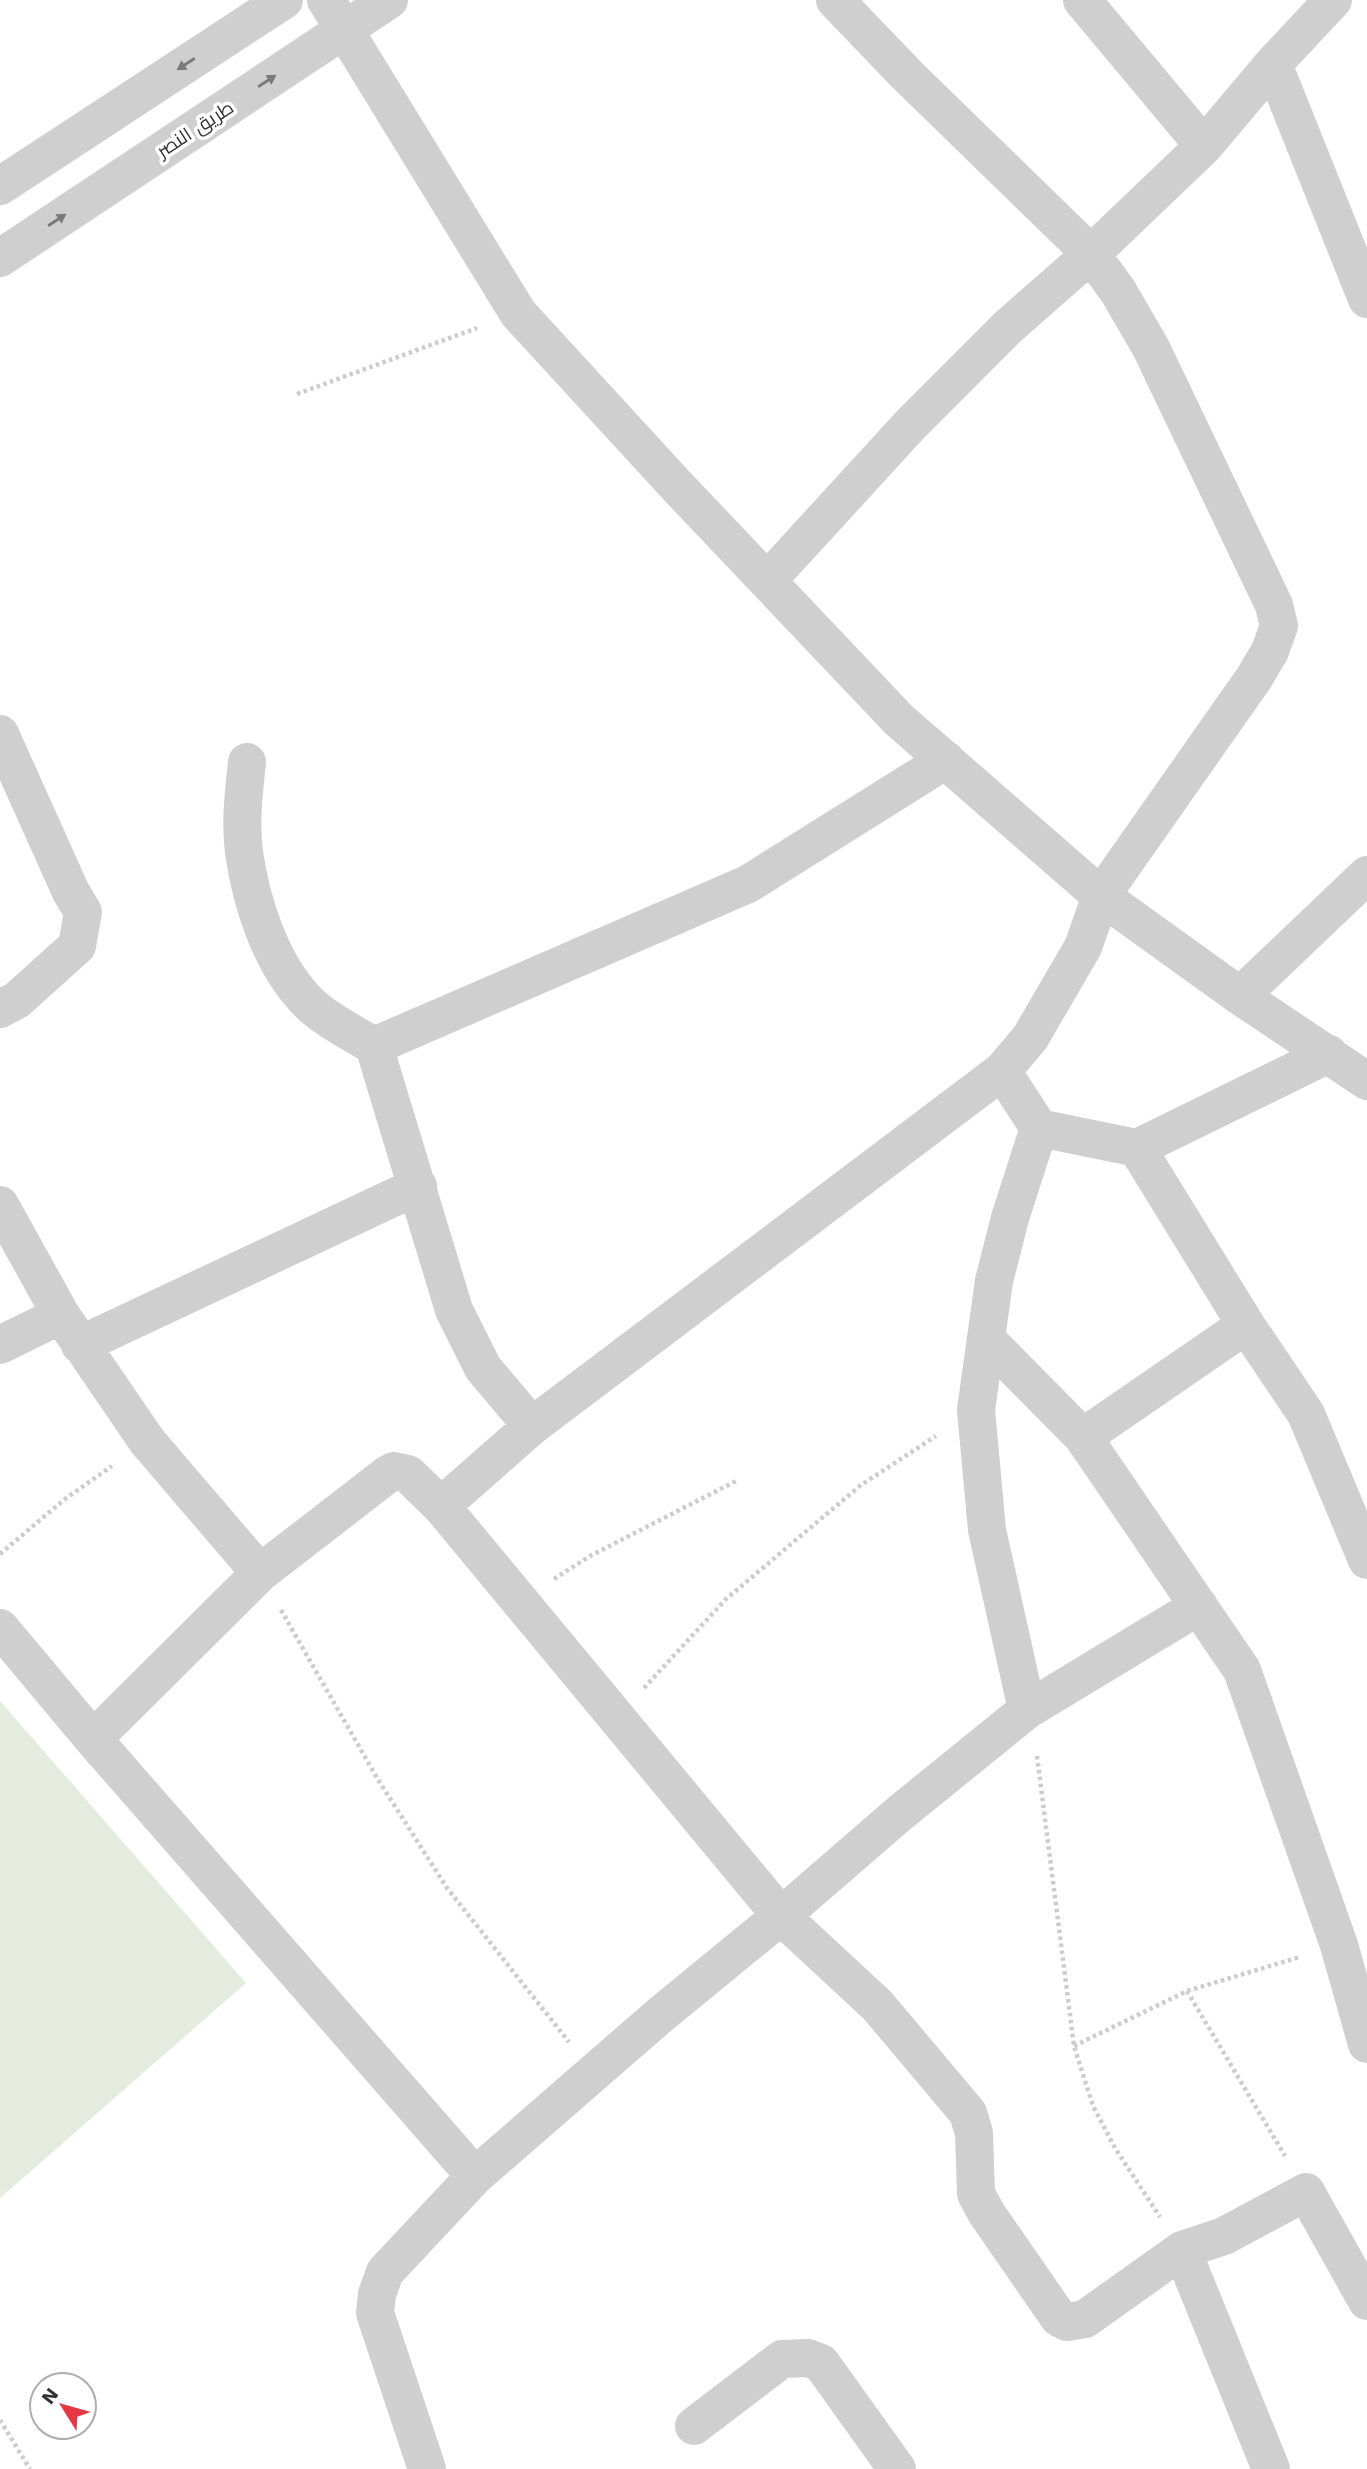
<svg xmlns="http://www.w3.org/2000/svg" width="1367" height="2469" font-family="'Work Sans',Cairo,sans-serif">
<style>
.garden{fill:#e5ebde}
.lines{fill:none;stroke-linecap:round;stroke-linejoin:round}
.path{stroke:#ccc;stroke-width:4.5;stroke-dasharray:3.5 3.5;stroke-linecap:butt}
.minor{stroke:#cfcfcf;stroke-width:38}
.tertiary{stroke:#cfcfcf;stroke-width:38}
.oneway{fill:#797979}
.labels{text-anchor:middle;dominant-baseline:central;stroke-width:7;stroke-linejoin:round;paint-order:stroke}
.street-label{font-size:19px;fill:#323232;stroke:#fff}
</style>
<rect width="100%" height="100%" fill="#fff"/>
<!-- garden -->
<path class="garden" d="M0,1701L246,1983L0,2198Z"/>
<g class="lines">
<!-- path -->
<path class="path" d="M297,394L477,328
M0,1554L65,1499L112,1466
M554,1579L590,1556L738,1480
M281,1610L377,1778L447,1888L569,2042
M644,1688L726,1599L861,1485L936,1436
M1037,1756L1074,2046L1093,2106L1115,2148L1160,2217
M1187,1991L1285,2156
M1074,2046L1187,1991L1300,1957
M0,2420L30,2469"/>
<!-- minor -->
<path class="minor" d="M326,0L518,313L675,484L899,720L1101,896L1240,996L1367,1081
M1082,0L1204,146
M1273,64L1367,299
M768,580L910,425L1009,326L1091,254L1204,146L1273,64L1333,0
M0,734L71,892L83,912L77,946L17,1000L0,1009
M247,762C244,791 240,822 244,852C251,902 270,961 304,998C322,1018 351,1032 374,1046L454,1310L483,1368L532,1426L1002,1071L1030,1038L1083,947L1101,896L1254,678L1270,651L1279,626L1274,605L1151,348L1118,291L1091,254L908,76L835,0
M1240,996L1367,875
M374,1046L748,884L946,760
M1002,1071L1039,1128L1137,1148L1329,1054
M1137,1148L1246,1325L1306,1414L1367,1560
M0,1205L61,1315L147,1441L260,1573
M987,1340L1083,1437L1242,1670L1339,1945L1367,2044
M0,1345L61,1315
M80,1345L418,1186
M1083,1437L1246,1325
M441,1506L532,1426
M0,1628L93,1739L475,2176
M1027,1710L987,1530L976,1410L994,1281L1010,1218L1039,1128
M93,1739L260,1573L388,1474L394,1471L408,1474L441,1506L781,1916L877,2005L968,2113L974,2133L976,2194L987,2214L1059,2318L1067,2322L1085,2319L1182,2250L1224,2236L1306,2192L1367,2301
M1182,2250L1271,2469
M694,2426L782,2359L808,2358L821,2363L897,2469
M427,2469L375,2313L377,2294L385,2272L475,2176L659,2016L781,1916L900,1813L1027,1710L1199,1606"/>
<!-- tertiary -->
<path class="tertiary" d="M0,186L284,0
M0,258L389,0"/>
</g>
<!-- one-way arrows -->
<defs><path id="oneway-solid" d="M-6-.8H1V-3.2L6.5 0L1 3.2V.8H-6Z" transform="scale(1.75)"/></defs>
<g class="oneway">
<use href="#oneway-solid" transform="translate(186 64) rotate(147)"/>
<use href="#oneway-solid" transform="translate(267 81) rotate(-33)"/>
<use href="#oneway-solid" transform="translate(57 220) rotate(-33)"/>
</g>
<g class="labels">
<!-- street labels -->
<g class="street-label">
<text transform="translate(195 129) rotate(-33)">طريق النصر</text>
</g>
</g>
<!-- north arrow -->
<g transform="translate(63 2406) rotate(307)"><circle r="33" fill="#ffffff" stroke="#adadad" stroke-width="2"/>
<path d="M0-5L12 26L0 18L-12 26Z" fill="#e43944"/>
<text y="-10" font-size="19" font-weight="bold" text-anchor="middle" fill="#323232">N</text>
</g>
</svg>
